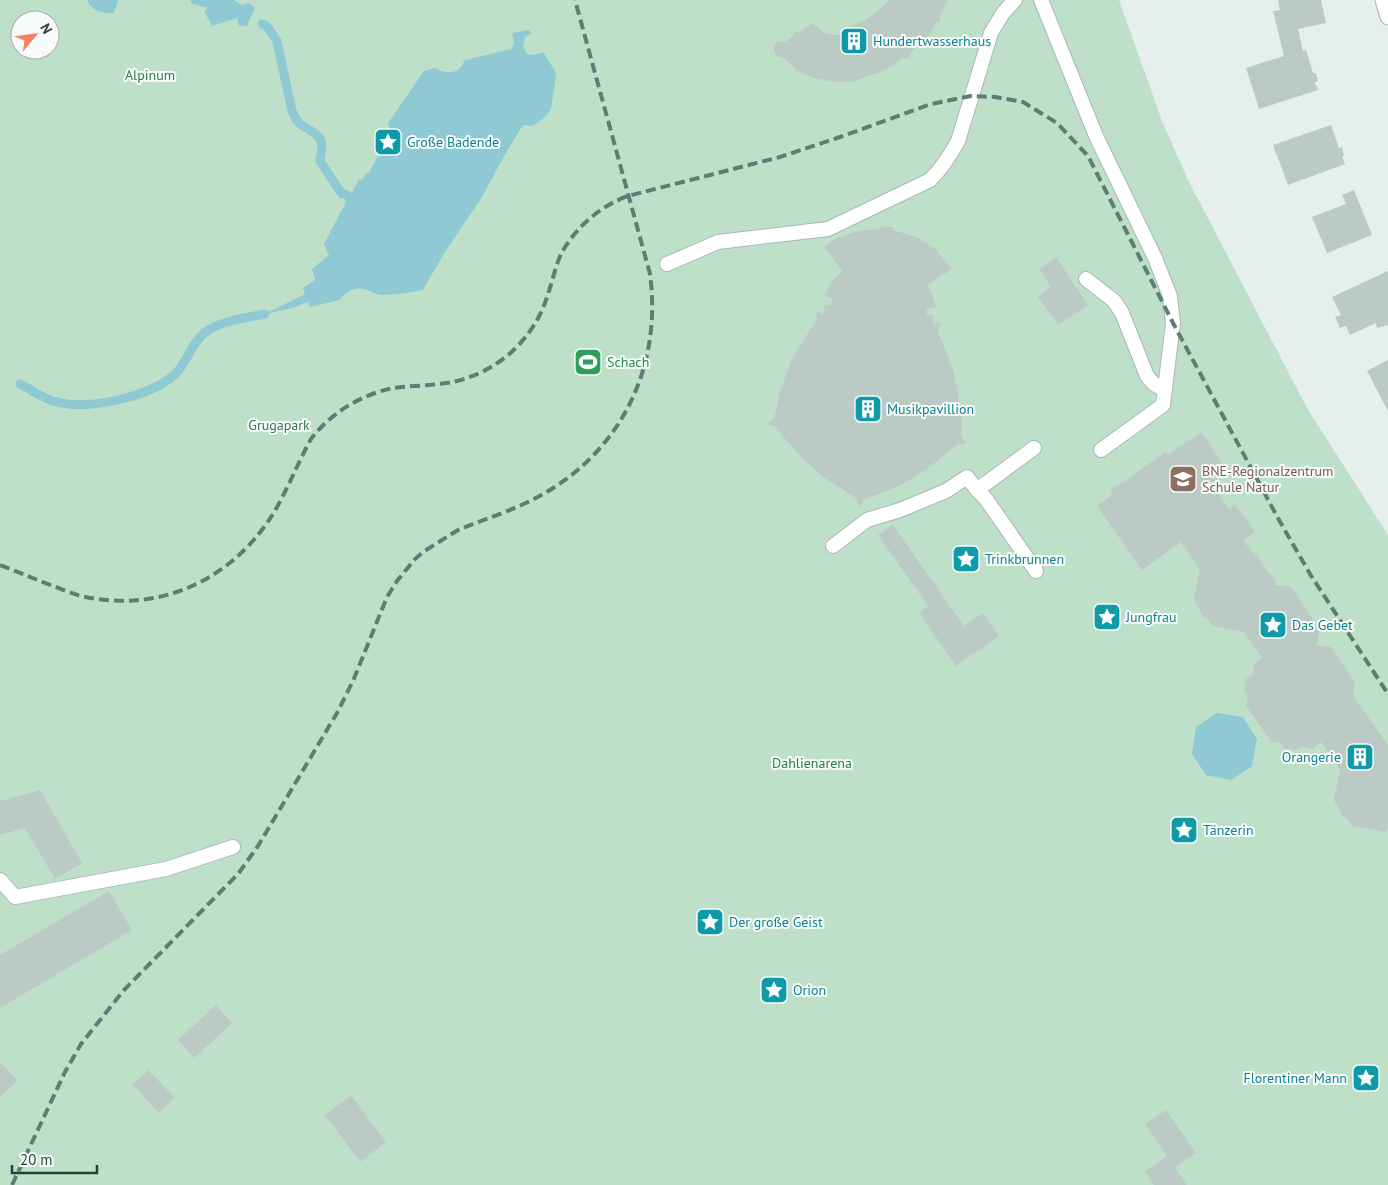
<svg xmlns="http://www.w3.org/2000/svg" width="1388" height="1185" font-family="'PT Sans',sans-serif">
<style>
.green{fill:#bfe0c8;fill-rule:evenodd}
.water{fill:#8ec9d4}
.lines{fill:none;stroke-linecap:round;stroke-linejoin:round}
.stream{stroke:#8ec9d4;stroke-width:9}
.building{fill:#bbcac4}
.service-casing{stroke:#a8b8b2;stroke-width:16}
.minor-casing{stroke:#a8b8b2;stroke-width:17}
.service{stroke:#fff;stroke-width:14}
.minor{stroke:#fff;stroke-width:15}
.rail{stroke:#5f7d75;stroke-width:4;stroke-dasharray:10 5;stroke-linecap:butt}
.labels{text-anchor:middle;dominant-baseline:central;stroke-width:4;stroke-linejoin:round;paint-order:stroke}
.culture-label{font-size:14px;fill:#0d838f;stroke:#f7fbf9;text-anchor:start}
.park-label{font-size:14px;fill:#2d7a4b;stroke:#f7fbf9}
.leisure-label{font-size:14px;fill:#27864d;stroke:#f7fbf9;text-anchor:start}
.education-label{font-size:14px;fill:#785e54;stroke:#f7fbf9;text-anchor:start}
</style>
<rect width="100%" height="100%" fill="#e6efeb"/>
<!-- green -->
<path class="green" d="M0,0H1119L1162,121L1188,180L1307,408L1388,535V1185H0ZM20,20H50V50H20Z"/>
<!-- water -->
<path class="water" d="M87,0H118L114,13C103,13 92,12 87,0Z
M210,0H234L242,5L248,3L255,7L247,26H239L237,18L212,26L204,11L208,8Z
M529,30L531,33L525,37L523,46L527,54L534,55L543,52L555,71L556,75L551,109L545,117L533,126L523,125L504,156L482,197L443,255L423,290C410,292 396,295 383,295C376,295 371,291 364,289C355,287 345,292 340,300L310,307L308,302L292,308L265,314L305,294L303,288L315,280L312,269L329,255L324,244L346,202L342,194L345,189L352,193L359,179L362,180L366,173L368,174L387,140L390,130L388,123L424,71L435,68C442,72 453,75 460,68C462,66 463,63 465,60L511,49L514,43L512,33Z
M1217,713L1243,717L1257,739L1252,766L1231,780L1206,775L1192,754L1196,727Z"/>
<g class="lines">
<!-- stream -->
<path class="stream" d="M195,0L210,4
M262,24L267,26L277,41L292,111L296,119L300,124L316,134L321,140L322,147L320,161L342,194
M20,384C32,390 43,399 57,402C88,411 156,396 178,371C188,359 193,340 207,331C224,320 245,318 265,314"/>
</g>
<!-- building -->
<path class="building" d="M889,0H948L939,18L941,19L939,23L937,22L924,42L923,41L909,54L910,56L906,59L904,58L880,73V72L852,82L851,81L837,82L817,79L811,77L799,71L798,72L795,70L796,69L782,57H778L774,52V47L776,43L779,41L785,42L794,35V34L797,31L798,33L813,23L824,33L833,35L849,34L847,28L864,21L878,11Z
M1278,0H1321L1326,23L1298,29L1303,51L1306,50L1313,73H1316L1318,81L1315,82L1318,90L1259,109L1246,68L1284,56L1273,11L1280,10Z
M1331,125L1339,148L1342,147L1344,156H1342L1345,164L1288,185L1273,145Z
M1354,190L1372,235L1327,253L1312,217L1346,204L1342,195Z
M881,226L894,227L893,230L919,238L935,249L952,269L927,285L932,293L936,307L927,309V315H933V325L941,322L938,331L953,370L958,392L961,414V436L967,444H958L927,469L910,480L892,489L865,499L859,507L856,498L823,477L802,458L786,440L775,426L766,424L774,418L780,392L791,361L804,339L817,320L816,310L823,315L825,305H831L833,299L824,296L832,282L842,271L824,247L836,239L850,233L865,230L880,229Z
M1056,257L1088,305L1058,325L1038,297L1051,287L1039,269Z
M1388,271V325L1377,328L1376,323L1350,335L1346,326L1340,328L1335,317L1341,315L1332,297Z
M1388,360V411L1367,371Z
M1201,432L1228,471L1211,483L1229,509L1235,504L1255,532L1243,540L1254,555L1257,556L1276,582L1275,585L1291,587L1320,630L1317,645L1331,647L1355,682L1353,696L1388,745V829L1384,832L1352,826L1346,818L1343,817L1340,812V809L1334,800L1340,769L1321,742L1312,749L1302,747L1296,750L1285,749L1281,743L1271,741L1246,706L1248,695L1244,690L1246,679L1252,675L1254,664L1262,658L1244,632L1213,626L1206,617H1203L1200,612V609L1194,600L1200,569L1181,542L1142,570L1097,506L1113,494L1110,491L1166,452L1168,455Z
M893,525L964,626L983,613L999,636L956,666L919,613L928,606L878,535Z
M40,790L82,863L55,879L25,828L0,835V801Z
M109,891L132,930L0,1008V955Z
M216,1005L232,1023L194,1058L178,1040Z
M1,1063L16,1079V1082L0,1097V1064Z
M148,1070L175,1098L159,1113L133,1085Z
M351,1095L386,1142L360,1162L325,1115Z
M1166,1110L1196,1153L1175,1168L1187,1185H1154L1145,1171L1167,1156L1145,1124Z"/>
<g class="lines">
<defs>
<path id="service" d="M1041,0L1096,136L1155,258L1170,296L1173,323L1163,405L1101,450
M667,264L718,242L828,229L930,180C942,168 950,156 958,141L991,33L1003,13L1015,0
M1086,279L1114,301L1122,313L1147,376L1154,384L1165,390
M977,490L1034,448
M833,546L867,520L900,510L946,491L967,477L977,490L986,499L1036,571
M0,880L15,897L166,869L233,847"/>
<path id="minor" d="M1383,0L1388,17"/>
</defs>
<!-- service casing -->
<use href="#service" class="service-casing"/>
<!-- minor casing -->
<use href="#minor" class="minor-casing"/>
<!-- service -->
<use href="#service" class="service"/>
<!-- minor -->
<use href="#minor" class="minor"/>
<!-- rail -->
<path class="rail" d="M0,565C18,572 35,579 53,586C62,589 72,594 81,596C155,613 224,584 267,523C284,499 296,466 311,439C331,413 360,395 393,388C407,386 423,386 438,384C463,382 487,372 507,356C525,341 540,320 547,297C552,283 555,268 561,254C575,228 600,206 628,196L780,157L843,136L931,104L971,96L995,97L1023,102L1057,123L1088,156L1173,323L1279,520L1310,574L1388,694
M12,1185L65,1072L81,1044L124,990L238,874L258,846L337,713L353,681L387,597L397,581L415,559L423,552L458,530C487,518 518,509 545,493C624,447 662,364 650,274L575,0"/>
</g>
<!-- icons -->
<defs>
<symbol id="building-square" viewBox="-11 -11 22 22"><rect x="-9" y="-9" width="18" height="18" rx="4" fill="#0f9aa8" stroke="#f7fbf9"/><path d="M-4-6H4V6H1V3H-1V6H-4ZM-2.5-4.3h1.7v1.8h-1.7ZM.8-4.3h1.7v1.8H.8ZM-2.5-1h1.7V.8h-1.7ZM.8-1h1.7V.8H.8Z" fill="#fff"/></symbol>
<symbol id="sight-square" viewBox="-11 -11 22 22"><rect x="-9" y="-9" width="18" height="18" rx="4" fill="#0f9aa8" stroke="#f7fbf9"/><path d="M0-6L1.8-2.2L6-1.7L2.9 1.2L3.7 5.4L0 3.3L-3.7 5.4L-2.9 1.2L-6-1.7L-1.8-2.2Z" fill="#fff"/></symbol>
<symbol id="stadium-square" viewBox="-11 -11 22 22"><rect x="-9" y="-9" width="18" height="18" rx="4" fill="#2e9e5b" stroke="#f7fbf9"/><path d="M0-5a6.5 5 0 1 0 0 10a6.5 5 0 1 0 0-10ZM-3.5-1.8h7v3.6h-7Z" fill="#fff"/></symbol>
<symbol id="school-square" viewBox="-11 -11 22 22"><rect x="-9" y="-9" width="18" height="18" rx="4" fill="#8d6e63" stroke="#f7fbf9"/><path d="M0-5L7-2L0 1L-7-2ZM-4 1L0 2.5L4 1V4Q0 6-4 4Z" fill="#fff"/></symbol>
</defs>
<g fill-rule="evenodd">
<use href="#building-square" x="838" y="25" width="32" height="32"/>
<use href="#sight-square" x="372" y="126" width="32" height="32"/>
<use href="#stadium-square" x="572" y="346" width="32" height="32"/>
<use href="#building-square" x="852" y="393" width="32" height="32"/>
<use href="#school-square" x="1167" y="463" width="32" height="32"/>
<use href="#sight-square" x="950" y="543" width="32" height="32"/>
<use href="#sight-square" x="1091" y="601" width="32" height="32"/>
<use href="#sight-square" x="1257" y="609" width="32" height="32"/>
<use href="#building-square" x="1344" y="741" width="32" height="32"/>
<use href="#sight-square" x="1168" y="814" width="32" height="32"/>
<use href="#sight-square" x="694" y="906" width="32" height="32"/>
<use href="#sight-square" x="758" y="974" width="32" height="32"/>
<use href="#sight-square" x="1350" y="1062" width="32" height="32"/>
</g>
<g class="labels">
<!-- culture labels -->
<g class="culture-label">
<text x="873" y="41">Hundertwasserhaus</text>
<text x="407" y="142">Große Badende</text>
<text x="887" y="409">Musikpavillion</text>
<text x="985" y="559">Trinkbrunnen</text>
<text x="1126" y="617">Jungfrau</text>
<text x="1292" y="625">Das Gebet</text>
<text x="1341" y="757" text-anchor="end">Orangerie</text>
<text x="1203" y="830">Tänzerin</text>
<text x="729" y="922">Der große Geist</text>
<text x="793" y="990">Orion</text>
<text x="1347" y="1078" text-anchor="end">Florentiner Mann</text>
</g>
<!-- park labels -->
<g class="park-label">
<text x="150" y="75">Alpinum</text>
<text x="279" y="425">Grugapark</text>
<text x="812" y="763">Dahlienarena</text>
</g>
<!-- leisure labels -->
<g class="leisure-label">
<text x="607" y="362">Schach</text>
</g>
<!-- education labels -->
<g class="education-label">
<text x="1202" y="471">BNE-Regionalzentrum<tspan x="1202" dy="16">Schule Natur</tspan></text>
</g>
</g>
<!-- north arrow -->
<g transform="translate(35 35) rotate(61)"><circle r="24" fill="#f7fbf9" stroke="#a3b1ad"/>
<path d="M0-4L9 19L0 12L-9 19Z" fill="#f4845f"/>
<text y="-8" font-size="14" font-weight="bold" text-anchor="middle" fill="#24423a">N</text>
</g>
<!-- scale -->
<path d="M12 1165v8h85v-8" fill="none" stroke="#24423a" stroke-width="2.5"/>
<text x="20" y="1165" font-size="15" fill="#24423a" stroke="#f7fbf9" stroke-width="4" paint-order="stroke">20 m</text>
</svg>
